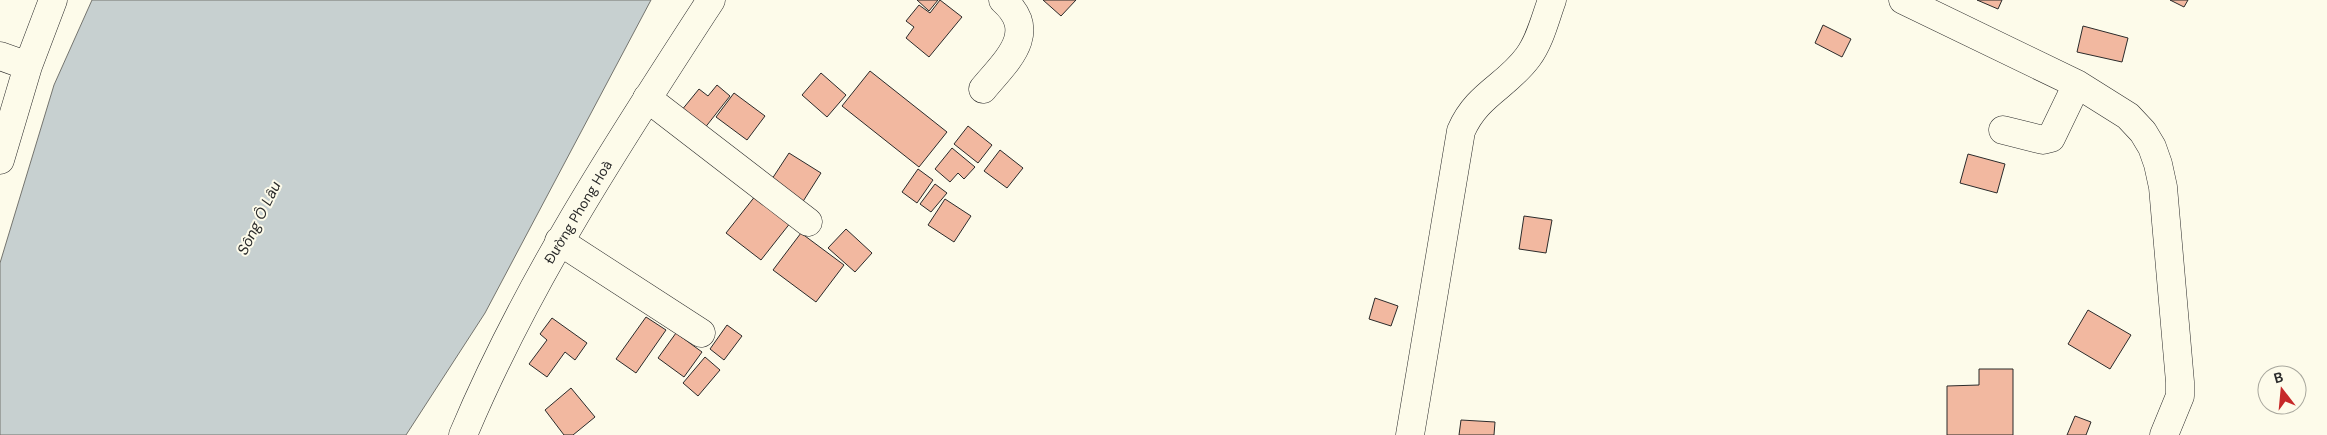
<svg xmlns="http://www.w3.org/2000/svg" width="2327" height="435" font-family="'DM Sans',sans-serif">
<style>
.water{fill:#c7d0d0;stroke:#74746e}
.building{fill:#f2b8a0;stroke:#2b2b2b}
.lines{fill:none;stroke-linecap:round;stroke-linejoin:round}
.minor-casing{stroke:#2b2b2b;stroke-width:29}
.major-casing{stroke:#2b2b2b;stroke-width:29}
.minor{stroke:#fdfbea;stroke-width:28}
.major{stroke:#fdfbea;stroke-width:28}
.labels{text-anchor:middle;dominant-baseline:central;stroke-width:4;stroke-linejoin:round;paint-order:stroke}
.street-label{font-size:14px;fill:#2b2b2b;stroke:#fdfbea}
.water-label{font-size:15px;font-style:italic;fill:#2b2b2b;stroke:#fdfbea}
</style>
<rect width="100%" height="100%" fill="#fdfbea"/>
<!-- water -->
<path class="water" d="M92,0H651L485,313L406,435H0V263L54,85Z"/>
<!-- building -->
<path class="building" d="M917,0H938L929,11Z
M940,0L962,17L929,57L906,38L914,27L906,21L919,5L930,13Z
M1043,0H1076L1061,16Z
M1977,0H2002L1998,9Z
M2170,0H2188L2184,7Z
M1823,25L1851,39L1842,57L1815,43Z
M2083,26L2128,38L2122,62L2077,52Z
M870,71L947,132L919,167L842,106Z
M821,73L846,95L827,117L802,95Z
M717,85L730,96L704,129L681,111L699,89L708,96Z
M734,93L765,116L747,140L716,117Z
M968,126L992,145L978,163L954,144Z
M952,148L975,167L964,179L958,173L950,182L935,169Z
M1000,150L1023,168L1007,188L984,171Z
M789,153L821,173L802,203L770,182Z
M1968,154L2005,164L1997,193L1960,183Z
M918,169L933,180L917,203L902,192Z
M935,184L947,193L931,212L920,204Z
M756,195L791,222L761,260L726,233Z
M945,199L971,216L954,242L928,225Z
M1524,216L1552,220L1546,253L1519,249Z
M846,229L872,253L855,272L828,248Z
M801,233L844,265L816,302L773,270Z
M1375,298L1398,306L1391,326L1369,319Z
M2088,310L2131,335L2110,369L2068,344Z
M646,317L666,330L636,373L616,359Z
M552,318L587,343L575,360L565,352L547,377L529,364L547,340L540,334Z
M727,325L742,336L724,360L710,349Z
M676,333L702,352L684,377L658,358Z
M705,357L720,370L698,396L683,383Z
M1979,369H2013V435H1947V386L1979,385Z
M571,388L595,417L573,435H564L545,410Z
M2075,416L2091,422L2086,435H2067Z
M1461,420L1495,422L1494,435H1459Z"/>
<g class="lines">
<defs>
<path id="minor" d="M1903,0L2077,84L2128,116L2143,132L2152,147L2158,164L2163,187L2180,382V396L2164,435
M0,56L28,66
M983,89C1006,61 1040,33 1003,0
M647,98L808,222
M2003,130L2043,140L2051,138L2077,84
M0,160L28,66L53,0
M559,241L701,333
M1410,435L1461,131C1477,94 1506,87 1528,57C1540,41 1545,19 1552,0"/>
<path id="major" d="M463,435C528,280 620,140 711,0"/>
</defs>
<!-- minor casing -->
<use href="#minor" class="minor-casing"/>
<!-- major casing -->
<use href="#major" class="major-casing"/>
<!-- minor -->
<use href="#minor" class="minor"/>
<!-- major -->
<use href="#major" class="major"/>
</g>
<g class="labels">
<!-- street labels -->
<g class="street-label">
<text transform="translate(578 212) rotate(-59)">Đường Phong Hoà</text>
</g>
<!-- water labels -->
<g class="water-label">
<text transform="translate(259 218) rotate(-64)">Sông Ô Lâu</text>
</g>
</g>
<!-- north arrow -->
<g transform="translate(2282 390) rotate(344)"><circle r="24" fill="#fdfbea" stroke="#a9a89e"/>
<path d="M0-4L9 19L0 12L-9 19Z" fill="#c62828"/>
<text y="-8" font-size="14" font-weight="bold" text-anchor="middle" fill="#2b2b2b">B</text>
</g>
</svg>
